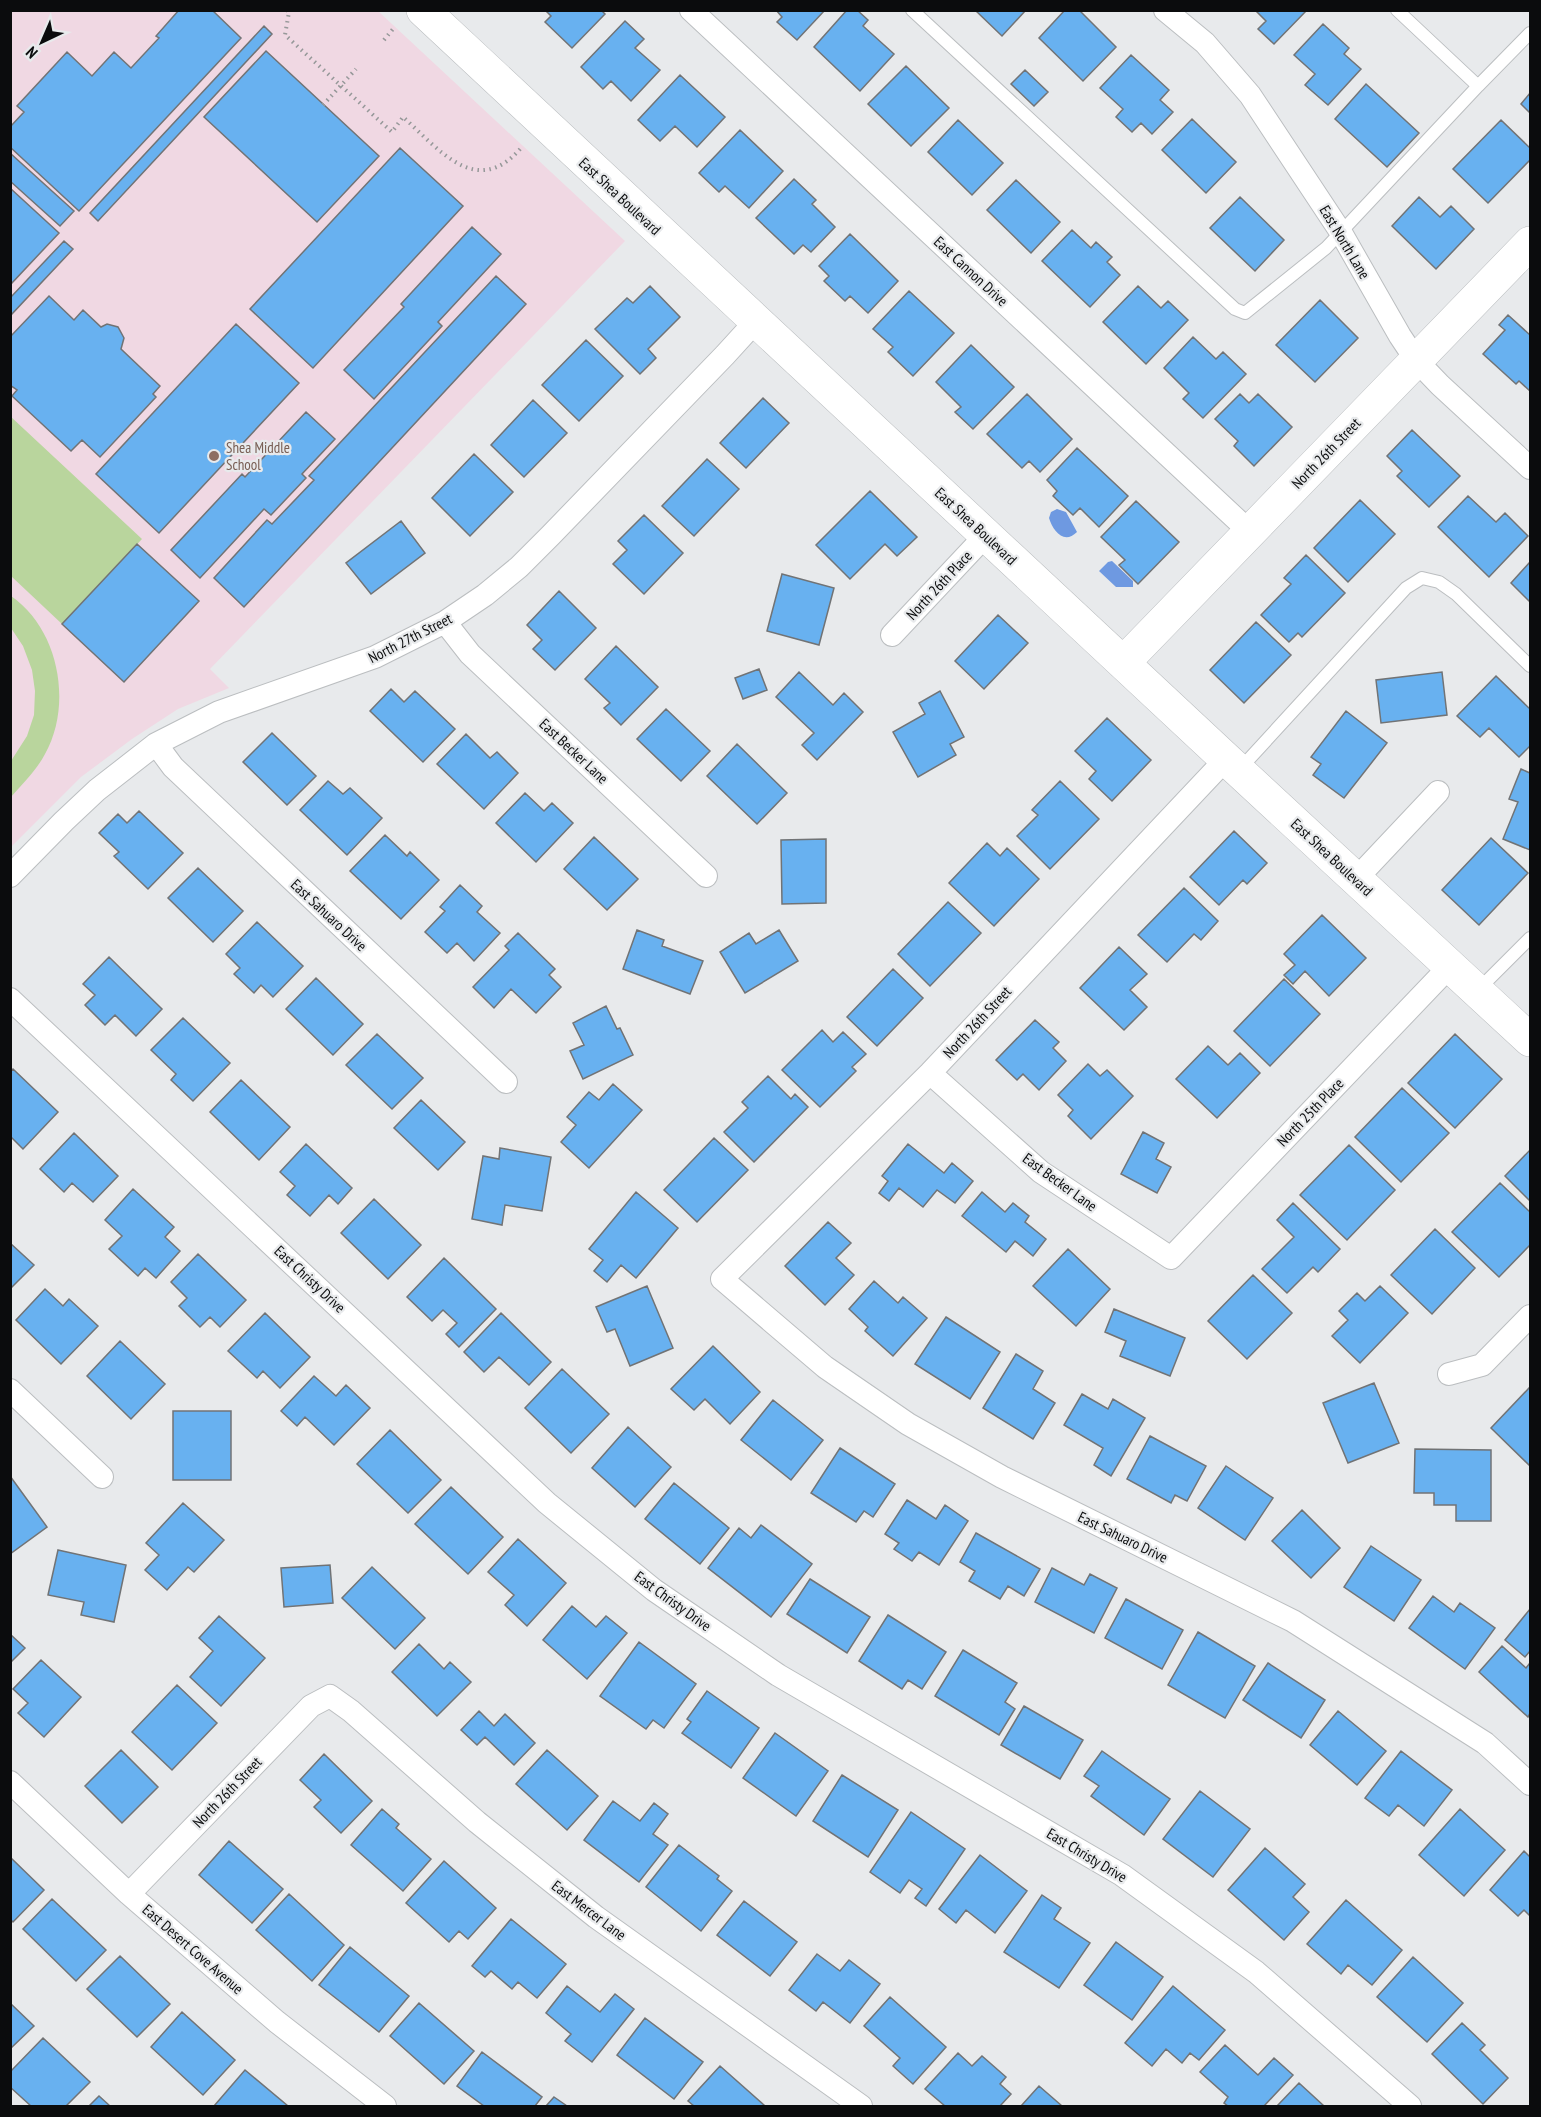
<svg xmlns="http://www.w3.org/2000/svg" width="1541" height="2117" font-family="'PT Sans Narrow',sans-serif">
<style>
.education{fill:#f0d8e3}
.green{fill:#b9d59d}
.water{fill:#6e99e1}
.building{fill:#68b1f0;stroke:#717375;stroke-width:1.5}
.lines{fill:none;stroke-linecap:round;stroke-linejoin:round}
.lane-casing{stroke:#bbbec0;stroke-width:14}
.street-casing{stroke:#bbbec0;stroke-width:24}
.secondary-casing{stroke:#bbbec0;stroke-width:34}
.path{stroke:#969899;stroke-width:4;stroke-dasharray:1.5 4.5;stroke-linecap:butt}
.lane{stroke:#fff;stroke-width:12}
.street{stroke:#fff;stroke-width:22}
.secondary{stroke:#fff;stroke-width:33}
.education-dot{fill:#8d6e63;stroke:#e8eaec;stroke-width:2}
.labels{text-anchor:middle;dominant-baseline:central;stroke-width:4.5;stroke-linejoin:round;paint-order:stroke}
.street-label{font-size:15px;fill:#0b0c0d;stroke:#e8eaec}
.education-label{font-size:15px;fill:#785e54;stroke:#e8eaec;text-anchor:start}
</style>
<rect width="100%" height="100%" fill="#e8eaec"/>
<!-- education -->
<path class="education" d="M11,11H378L625,241L210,669L229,688L178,709L132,739L81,777L11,847Z"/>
<!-- green -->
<path class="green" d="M10,416L142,539L62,624L11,576Z
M11,596C59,629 73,704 45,754C36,771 23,783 11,797V761L27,736L34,715L35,691L32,670L23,646L11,628Z"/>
<!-- water -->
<path class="water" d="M1057,509L1066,512L1077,532C1064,545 1053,531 1049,518L1051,512Z
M1112,561L1133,581V587H1116L1099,571L1108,562Z"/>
<!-- building -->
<path class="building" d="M179,10H212L241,38L79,211L10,147V127L24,112L17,106L67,52L92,76L114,52L131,68L159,38L156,36Z
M545,10H601L605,14L572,48L545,22L551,16Z
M776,10H825L797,40L777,22L782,17Z
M847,10H857L868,20L863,26L894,54L860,91L814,47Z
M975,10H1026L1002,36Z
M1065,10H1079L1116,47L1083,81L1039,38Z
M1255,10H1307L1274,44L1258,29L1266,21Z
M625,21L644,39L635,48L660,70L631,101L611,81L603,89L581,67Z
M1323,24L1349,48L1344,54L1361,69L1328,105L1305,85L1315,74L1294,55Z
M264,26L272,34L98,221L90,213Z
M266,51L379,156L317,222L204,117Z
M1131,55L1169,90L1160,100L1173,112L1152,134L1141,123L1132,132L1116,117L1123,109L1100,88Z
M906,66L949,108L911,146L868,104Z
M1025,70L1048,92L1034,106L1011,84Z
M680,75L725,117L697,147L675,126L660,141L638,120Z
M1366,84L1419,133L1387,167L1335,119Z
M1530,93V113L1521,104Z
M1192,119L1236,162L1206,193L1162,150Z
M958,120L1003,163L972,195L928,152Z
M1501,120L1530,148V160L1488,203L1453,169Z
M740,130L783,171L749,208L725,186L719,192L699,173Z
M400,148L463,206L313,368L250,309Z
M10,153L74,211L60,226L10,181Z
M794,179L816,200L812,204L835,227L811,252L803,245L794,254L756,218Z
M1016,180L1060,222L1031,253L987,210Z
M10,188L59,233L10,285Z
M1240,197L1284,240L1255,271L1210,228Z
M1419,197L1440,217L1451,206L1474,229L1436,269L1392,226Z
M472,227L501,254L438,322L442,326L374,399L344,370L404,307L401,304Z
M1072,230L1091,248L1096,242L1112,257L1107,262L1120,275L1090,307L1042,261Z
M850,234L898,281L868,313L850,296L845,301L824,281L829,276L819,266Z
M64,241L73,249L10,316V298Z
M496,276L526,304L244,607L214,578L267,520L272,524L314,480L309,476Z
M650,286L680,317L648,349L656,358L640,374L595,329L627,298L633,303Z
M1138,286L1161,308L1168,301L1188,320L1146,364L1103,322Z
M909,291L954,333L913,376L888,352L893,347L873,329Z
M49,296L74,320L83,310L101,327L107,324L118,327L124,338L121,349L160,386L153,394L156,397L100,457L82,440L71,451L12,396L17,390L10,385V337Z
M1320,300L1358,338L1315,382L1276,345Z
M1508,315L1530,335V391L1519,381L1516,384L1483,354L1505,330L1499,325Z
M236,324L299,383L159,533L96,474Z
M1193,337L1216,359L1223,352L1246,374L1203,418L1183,399L1189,393L1164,368Z
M586,340L623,376L579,421L542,385Z
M971,345L1014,387L973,429L955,412L961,407L936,382Z
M1027,394L1072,439L1040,472L1029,461L1022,468L987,434Z
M1240,394L1249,403L1258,394L1292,427L1254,466L1234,446L1238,441L1215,419Z
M763,398L789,423L746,468L720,443Z
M533,400L567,433L524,477L491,445Z
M306,412L335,439L302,474L306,478L271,515L264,509L200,578L171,550L242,474L245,477Z
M1412,430L1460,476L1429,507L1397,476L1402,471L1387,456Z
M1077,448L1128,496L1099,527L1080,508L1073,515L1053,496L1057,491L1047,480Z
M474,454L513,492L470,536L432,498Z
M707,459L739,489L694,536L662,506Z
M870,491L917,537L897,556L885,544L850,579L816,545Z
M1468,496L1496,522L1505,513L1528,536L1489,577L1438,527Z
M1360,500L1395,534L1348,582L1314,548Z
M1136,501L1179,542L1138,584L1119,565L1125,560L1101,537Z
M644,515L683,553L644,594L613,564L627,550L618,541Z
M401,521L425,553L371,594L346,563Z
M137,544L199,601L124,682L62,624Z
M1306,555L1345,593L1302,637L1298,633L1289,642L1261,615L1291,584L1284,578Z
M1530,562V602L1511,583Z
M782,574L834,588L819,645L767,631Z
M559,591L596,628L555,670L533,649L542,640L527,625Z
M998,615L1028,643L984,689L955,661Z
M1256,622L1291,655L1244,703L1210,670Z
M616,646L658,687L621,725L604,708L610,703L585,679Z
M759,669L767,690L743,699L735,678Z
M799,672L833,705L844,693L863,712L817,760L802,745L814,733L776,697Z
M1442,672L1447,715L1381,723L1376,680Z
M1496,676L1530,709V746L1519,757L1489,728L1480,737L1457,716Z
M391,689L404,702L415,691L455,729L423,762L370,711Z
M940,691L964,737L950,744L956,755L918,777L893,732L925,714L919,703Z
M666,709L710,751L681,781L637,739Z
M1346,711L1387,743L1344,798L1313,775L1321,764L1311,757Z
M1107,718L1151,760L1112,801L1089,779L1096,771L1075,751Z
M272,733L316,776L287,805L243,762Z
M466,734L490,758L497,752L518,773L484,809L437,764Z
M737,744L787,793L757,824L707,776Z
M1521,769L1530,773V850L1503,839L1518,802L1509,799Z
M328,781L343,794L350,788L382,818L347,855L300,810Z
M1060,781L1099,819L1050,869L1017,836L1038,815L1032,810Z
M525,793L544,811L552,803L573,823L536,862L496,823Z
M139,811L183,853L148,889L114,856L119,852L99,833L118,814L127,823Z
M1234,831L1267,863L1247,884L1243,880L1219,905L1190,877Z
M385,835L407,856L410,852L439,880L401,919L350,871Z
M594,837L638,879L607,910L564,869Z
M1491,838L1528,873L1479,925L1442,890Z
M826,839V903L782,904L781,840Z
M987,843L1000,856L1007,848L1039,879L994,926L949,883Z
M198,868L243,911L213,942L168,898Z
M460,885L482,906L477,912L500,933L474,961L457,943L447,953L425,932L445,911L440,907Z
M1184,888L1218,921L1201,940L1194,934L1167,962L1138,935Z
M948,902L981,933L930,986L898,954Z
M1322,915L1366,958L1329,996L1305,971L1293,984L1284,975L1295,965L1284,954Z
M257,922L303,966L273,997L261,985L254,993L234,974L240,968L226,954Z
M637,930L664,940L662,946L703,961L690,994L623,969Z
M779,930L798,961L745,993L720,952L749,933L756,944Z
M518,933L555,969L549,975L561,987L536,1013L511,989L494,1008L473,987L509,950L505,946Z
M1119,947L1147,974L1130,990L1147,1007L1124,1030L1080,988Z
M109,957L162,1009L136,1036L115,1015L105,1025L85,1005L95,995L83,984Z
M893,969L923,998L877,1046L847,1017Z
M316,978L363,1024L333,1055L286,1009Z
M1284,979L1320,1014L1270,1066L1234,1031Z
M606,1006L617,1029L620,1028L633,1055L583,1079L570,1051L584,1045L573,1023Z
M183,1018L230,1063L193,1101L171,1080L176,1074L151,1050Z
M1035,1020L1059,1042L1053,1048L1066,1061L1039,1090L1023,1074L1017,1080L996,1060Z
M822,1030L833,1042L843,1032L866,1054L852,1067L856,1071L820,1107L782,1070Z
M377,1034L423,1078L392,1109L346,1065Z
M1455,1034L1502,1079L1455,1128L1408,1083Z
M1208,1046L1228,1065L1240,1053L1260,1073L1217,1118L1176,1079Z
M1088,1064L1100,1076L1107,1070L1133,1096L1091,1139L1068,1116L1073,1110L1058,1095Z
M13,1069L58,1112L23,1149L10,1136V1072Z
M768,1076L791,1099L795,1094L808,1107L754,1162L724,1132L748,1108L742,1102Z
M241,1080L290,1127L259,1160L210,1112Z
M613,1084L642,1110L589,1168L561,1142L576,1125L567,1117L589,1092L599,1100Z
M1402,1088L1449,1133L1401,1182L1355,1137Z
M421,1100L465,1142L438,1170L394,1128Z
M1143,1132L1164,1143L1156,1159L1171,1167L1157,1193L1121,1174Z
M74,1133L118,1176L93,1202L72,1183L64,1192L40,1169Z
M714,1138L748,1170L697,1222L664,1190Z
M306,1144L352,1188L338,1204L329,1195L310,1216L287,1195L295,1186L280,1172Z
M908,1144L944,1173L952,1163L973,1181L955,1203L937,1190L923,1207L899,1188L889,1201L879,1193L888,1181L882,1176Z
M1349,1145L1395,1190L1347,1240L1300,1195Z
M500,1148L551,1157L542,1211L505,1205L502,1225L472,1219L483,1156L499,1159Z
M1530,1150V1201L1505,1176Z
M1500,1183L1530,1212V1245L1499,1277L1452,1232Z
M133,1189L174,1227L165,1237L180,1251L156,1278L145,1268L138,1276L109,1249L122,1236L105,1220Z
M636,1192L678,1228L636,1278L621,1265L607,1282L594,1271L603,1260L589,1249Z
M982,1192L1005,1212L1013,1203L1029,1216L1025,1222L1046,1239L1033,1256L1015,1241L1006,1252L962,1216Z
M374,1199L421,1245L388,1279L341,1233Z
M1293,1203L1340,1249L1318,1272L1313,1267L1287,1293L1262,1269L1294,1237L1277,1220Z
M828,1222L851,1243L836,1258L854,1275L825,1305L785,1266Z
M1435,1229L1475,1268L1432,1314L1391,1275Z
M10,1243L34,1265L10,1289Z
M1068,1249L1110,1289L1076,1326L1033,1286Z
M198,1254L246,1300L220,1327L210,1317L200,1327L179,1306L187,1298L171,1282Z
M444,1258L496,1309L459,1347L446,1334L457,1323L443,1310L432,1321L407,1297Z
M1253,1275L1292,1313L1247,1359L1208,1321Z
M874,1281L898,1303L903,1297L927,1318L893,1356L865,1331L868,1327L849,1309Z
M647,1286L673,1348L630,1366L615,1329L607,1332L596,1307Z
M1380,1286L1408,1313L1360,1363L1332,1336L1348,1320L1339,1311L1357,1293L1365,1301Z
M45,1289L63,1306L69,1299L98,1326L61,1364L16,1320Z
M1114,1309L1185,1338L1170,1376L1120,1356L1126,1341L1105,1332Z
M265,1313L310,1357L280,1388L263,1371L257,1378L228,1351Z
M501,1313L551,1362L529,1385L499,1357L484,1372L464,1352Z
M946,1317L1000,1352L970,1399L915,1364Z
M120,1341L165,1384L131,1419L87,1376Z
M713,1346L760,1392L730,1424L705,1399L694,1410L671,1389Z
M1016,1354L1043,1371L1033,1389L1055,1403L1033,1439L983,1408Z
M562,1369L609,1414L571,1453L525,1408Z
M314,1376L336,1396L346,1385L370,1408L334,1445L305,1417L297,1426L281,1411Z
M1374,1383L1399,1443L1348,1463L1323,1403Z
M1530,1387V1466L1491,1428Z
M1082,1394L1108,1409L1113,1399L1145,1418L1111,1476L1094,1465L1103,1448L1064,1425Z
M773,1400L823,1440L791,1480L741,1440Z
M173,1411H231V1480H173Z
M628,1427L671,1467L635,1507L592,1468Z
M390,1430L441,1480L408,1513L357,1464Z
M1150,1436L1206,1466L1187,1501L1175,1495L1171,1503L1127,1479Z
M840,1448L895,1484L873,1517L864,1511L856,1522L811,1493Z
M1415,1449L1491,1450V1521H1456V1505H1434V1493H1414Z
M1226,1466L1273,1498L1245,1540L1198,1508Z
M10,1476L47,1527L10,1554Z
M674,1483L729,1528L700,1564L645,1519Z
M451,1487L503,1537L468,1574L415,1524Z
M907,1500L936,1519L945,1505L968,1521L939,1565L919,1552L912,1561L894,1549L899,1543L885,1534Z
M183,1503L224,1540L194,1572L188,1567L167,1590L145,1570L159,1555L146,1543Z
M1302,1510L1340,1548L1311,1578L1272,1541Z
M761,1525L812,1564L771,1617L708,1568L739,1528L751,1538Z
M976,1533L1040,1569L1024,1596L1008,1586L1000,1599L969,1581L975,1571L960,1562Z
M518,1539L566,1583L527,1626L505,1605L514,1595L488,1572Z
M1371,1546L1421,1580L1394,1621L1344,1587Z
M58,1550L126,1565L114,1622L81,1615L84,1602L48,1595Z
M330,1565L333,1603L284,1607L281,1568Z
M372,1567L425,1618L395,1649L342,1598Z
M1052,1568L1084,1585L1090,1574L1117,1588L1094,1633L1035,1602Z
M810,1579L870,1617L847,1653L787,1614Z
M1433,1596L1454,1612L1460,1603L1495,1628L1465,1669L1409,1628Z
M1126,1599L1183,1630L1162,1669L1105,1638Z
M572,1606L596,1627L606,1616L627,1633L587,1679L543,1640Z
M1530,1609V1651L1525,1657L1505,1640Z
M888,1615L946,1652L922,1689L908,1680L902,1689L859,1661Z
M219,1616L265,1658L221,1706L190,1677L213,1651L199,1638Z
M1198,1632L1255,1666L1225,1718L1168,1685Z
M10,1634L25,1648L10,1663Z
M639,1642L696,1684L664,1728L653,1720L646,1729L600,1696Z
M419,1644L444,1669L450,1662L471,1682L437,1716L392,1672Z
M1502,1646L1526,1668L1530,1663V1713L1528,1717L1479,1672Z
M963,1650L1017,1683L1005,1702L1015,1709L999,1735L935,1696Z
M41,1660L81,1697L44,1737L18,1713L28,1703L13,1689Z
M1268,1663L1325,1700L1301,1738L1243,1700Z
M177,1685L217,1723L172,1770L132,1732Z
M707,1691L759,1728L731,1768L682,1733L691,1722L687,1719Z
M1024,1706L1083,1740L1060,1779L1001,1745Z
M479,1711L494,1726L505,1714L535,1743L514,1765L485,1737L477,1745L461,1730Z
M1338,1711L1386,1751L1357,1785L1310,1745Z
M775,1733L828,1771L796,1816L743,1778Z
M121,1750L158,1787L122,1823L85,1786Z
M547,1750L598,1796L567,1830L516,1784Z
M1102,1751L1170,1799L1144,1835L1091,1796L1099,1786L1084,1776Z
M1401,1751L1452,1790L1424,1826L1398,1805L1389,1816L1365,1798Z
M324,1754L372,1801L341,1833L314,1807L321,1800L300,1780Z
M842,1775L898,1810L868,1857L813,1821Z
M1200,1791L1250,1829L1213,1877L1163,1839Z
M613,1801L640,1821L654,1803L668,1814L653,1834L668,1845L639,1882L584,1840Z
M382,1809L399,1824L396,1828L431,1859L403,1891L351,1845Z
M1460,1809L1505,1850L1464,1896L1419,1855Z
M911,1812L965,1849L926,1906L915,1898L922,1889L909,1880L900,1893L870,1872Z
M229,1841L283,1889L252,1923L199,1875Z
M679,1845L719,1876L717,1879L732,1891L701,1931L646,1887Z
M1265,1848L1305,1884L1293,1897L1309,1912L1284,1940L1228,1890Z
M1524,1851L1530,1857V1916L1524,1910L1518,1916L1490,1890Z
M980,1855L1027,1891L995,1933L966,1910L956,1923L939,1909Z
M10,1857L44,1890L13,1922L10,1919Z
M444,1861L496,1908L468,1939L459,1931L449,1942L406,1903Z
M289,1894L344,1945L312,1981L256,1930Z
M1042,1895L1061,1908L1054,1919L1090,1943L1059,1988L1004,1952Z
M52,1899L106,1950L76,1981L23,1929Z
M1346,1900L1402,1950L1372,1985L1348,1965L1341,1974L1307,1944Z
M744,1901L797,1942L770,1976L717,1935Z
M511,1919L566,1964L537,1998L518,1982L512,1989L491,1971L485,1977L472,1966Z
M1116,1942L1163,1977L1132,2020L1084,1985Z
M350,1947L409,1996L379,2032L319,1985Z
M817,1954L840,1971L849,1960L880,1984L850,2023L823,2002L816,2011L789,1990Z
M120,1956L170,2004L137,2037L87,1989Z
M1413,1957L1463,2003L1427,2042L1377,1997Z
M567,1986L600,2012L615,1994L634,2009L592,2062L565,2041L571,2034L546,2013Z
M1173,1986L1225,2030L1199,2060L1190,2053L1182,2063L1166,2049L1152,2066L1125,2043Z
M890,1997L946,2047L913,2084L893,2066L900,2058L864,2026Z
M10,2003L34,2026L10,2049Z
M419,2003L474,2051L444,2084L390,2036Z
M182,2012L235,2060L203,2095L151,2047Z
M645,2018L703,2062L674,2099L617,2055Z
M1462,2023L1485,2045L1480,2050L1508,2078L1483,2104L1432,2054Z
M43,2038L90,2082L66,2106H31L10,2087V2072Z
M1225,2045L1258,2075L1274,2058L1293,2075L1264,2106H1228L1224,2103L1228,2097L1200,2072Z
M482,2052L542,2097L535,2106H484L457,2086Z
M958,2053L972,2066L982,2056L1006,2077L1000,2084L1011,2094L1000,2106H945L925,2089Z
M720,2066L765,2106H694L688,2101Z
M245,2070L288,2106H214Z
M1299,2083L1324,2106H1277Z
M1039,2086L1062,2106H1021Z
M99,2096L110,2106H89Z
M554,2097L567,2106H546Z"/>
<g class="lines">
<defs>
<path id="lane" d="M912,10L1235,309L1245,313L1326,248L1478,86L1530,33
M1397,10L1478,86
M1239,770L1406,588L1422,578L1439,582L1456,594L1530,666
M1478,990L1530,938"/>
<path id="street" d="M691,10L1250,532
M1165,10L1205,43L1250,95L1340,231L1400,336L1416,360L1440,385L1530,468
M445,622L470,654L706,876
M892,635L986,535
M156,744L173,767L506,1082
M1226,759L930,1073L722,1279L825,1367L908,1424L1002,1477L1293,1621L1485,1743L1530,1784
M10,876L64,821L97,790L156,744L219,712L375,657L445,622L485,595L519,567L551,535L725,355L756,321
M1356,879L1438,792
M10,999L547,1503L654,1590L778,1675L1122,1875L1256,1972L1410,2106
M930,1073L1041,1172L1171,1258L1450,966
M1449,1374L1482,1365L1530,1316
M10,1390L102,1477
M10,1782L129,1894L277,2022L385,2106
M129,1894L311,1706L330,1696L351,1711L477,1822L596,1917L861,2106"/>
<path id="secondary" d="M423,10L1226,759L1530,1040
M1123,663L1530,243"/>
</defs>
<!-- lane casing -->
<use href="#lane" class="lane-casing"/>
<!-- street casing -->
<use href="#street" class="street-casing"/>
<!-- secondary casing -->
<use href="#secondary" class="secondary-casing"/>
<!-- path -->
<path class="path" d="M287,10L289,12L285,35L392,132L403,117C438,148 476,200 521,148
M384,40L393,29
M323,105L356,69"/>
<!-- lane -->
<use href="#lane" class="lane"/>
<!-- street -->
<use href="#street" class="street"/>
<!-- secondary -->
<use href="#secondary" class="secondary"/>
</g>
<!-- markers -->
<circle class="education-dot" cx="214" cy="456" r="6"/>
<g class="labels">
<!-- street labels -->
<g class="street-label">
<text transform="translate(620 196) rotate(43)">East Shea Boulevard</text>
<text transform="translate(1345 242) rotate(59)">East North Lane</text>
<text transform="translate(971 271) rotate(43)">East Cannon Drive</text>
<text transform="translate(1326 453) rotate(-46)">North 26th Street</text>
<text transform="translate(976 526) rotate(43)">East Shea Boulevard</text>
<text transform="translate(939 585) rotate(-47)">North 26th Place</text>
<text transform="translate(410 638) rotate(-27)">North 27th Street</text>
<text transform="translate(574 751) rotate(43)">East Becker Lane</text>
<text transform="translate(1332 857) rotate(43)">East Shea Boulevard</text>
<text transform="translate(329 915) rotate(43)">East Sahuaro Drive</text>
<text transform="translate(977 1022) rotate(-47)">North 26th Street</text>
<text transform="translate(1310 1112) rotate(-46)">North 25th Place</text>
<text transform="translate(1060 1182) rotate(36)">East Becker Lane</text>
<text transform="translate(310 1279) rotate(43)">East Christy Drive</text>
<text transform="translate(1123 1537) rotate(26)">East Sahuaro Drive</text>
<text transform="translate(673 1601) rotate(36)">East Christy Drive</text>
<text transform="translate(227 1792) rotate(-46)">North 26th Street</text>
<text transform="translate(1087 1855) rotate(31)">East Christy Drive</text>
<text transform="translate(589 1910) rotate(37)">East Mercer Lane</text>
<text transform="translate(193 1949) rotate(41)">East Desert Cove Avenue</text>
</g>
<!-- education labels -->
<g class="education-label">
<text x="226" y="447">Shea Middle<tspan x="226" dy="17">School</tspan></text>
</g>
</g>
<!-- border -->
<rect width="1541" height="2117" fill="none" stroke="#0b0c0d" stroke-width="24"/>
<!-- north arrow -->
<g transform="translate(42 42) rotate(224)" stroke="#e8eaec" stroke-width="4.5" paint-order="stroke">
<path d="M0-4.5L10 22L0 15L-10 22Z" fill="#0b0c0d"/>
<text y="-9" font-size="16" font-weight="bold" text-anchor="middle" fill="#0b0c0d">N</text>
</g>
</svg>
